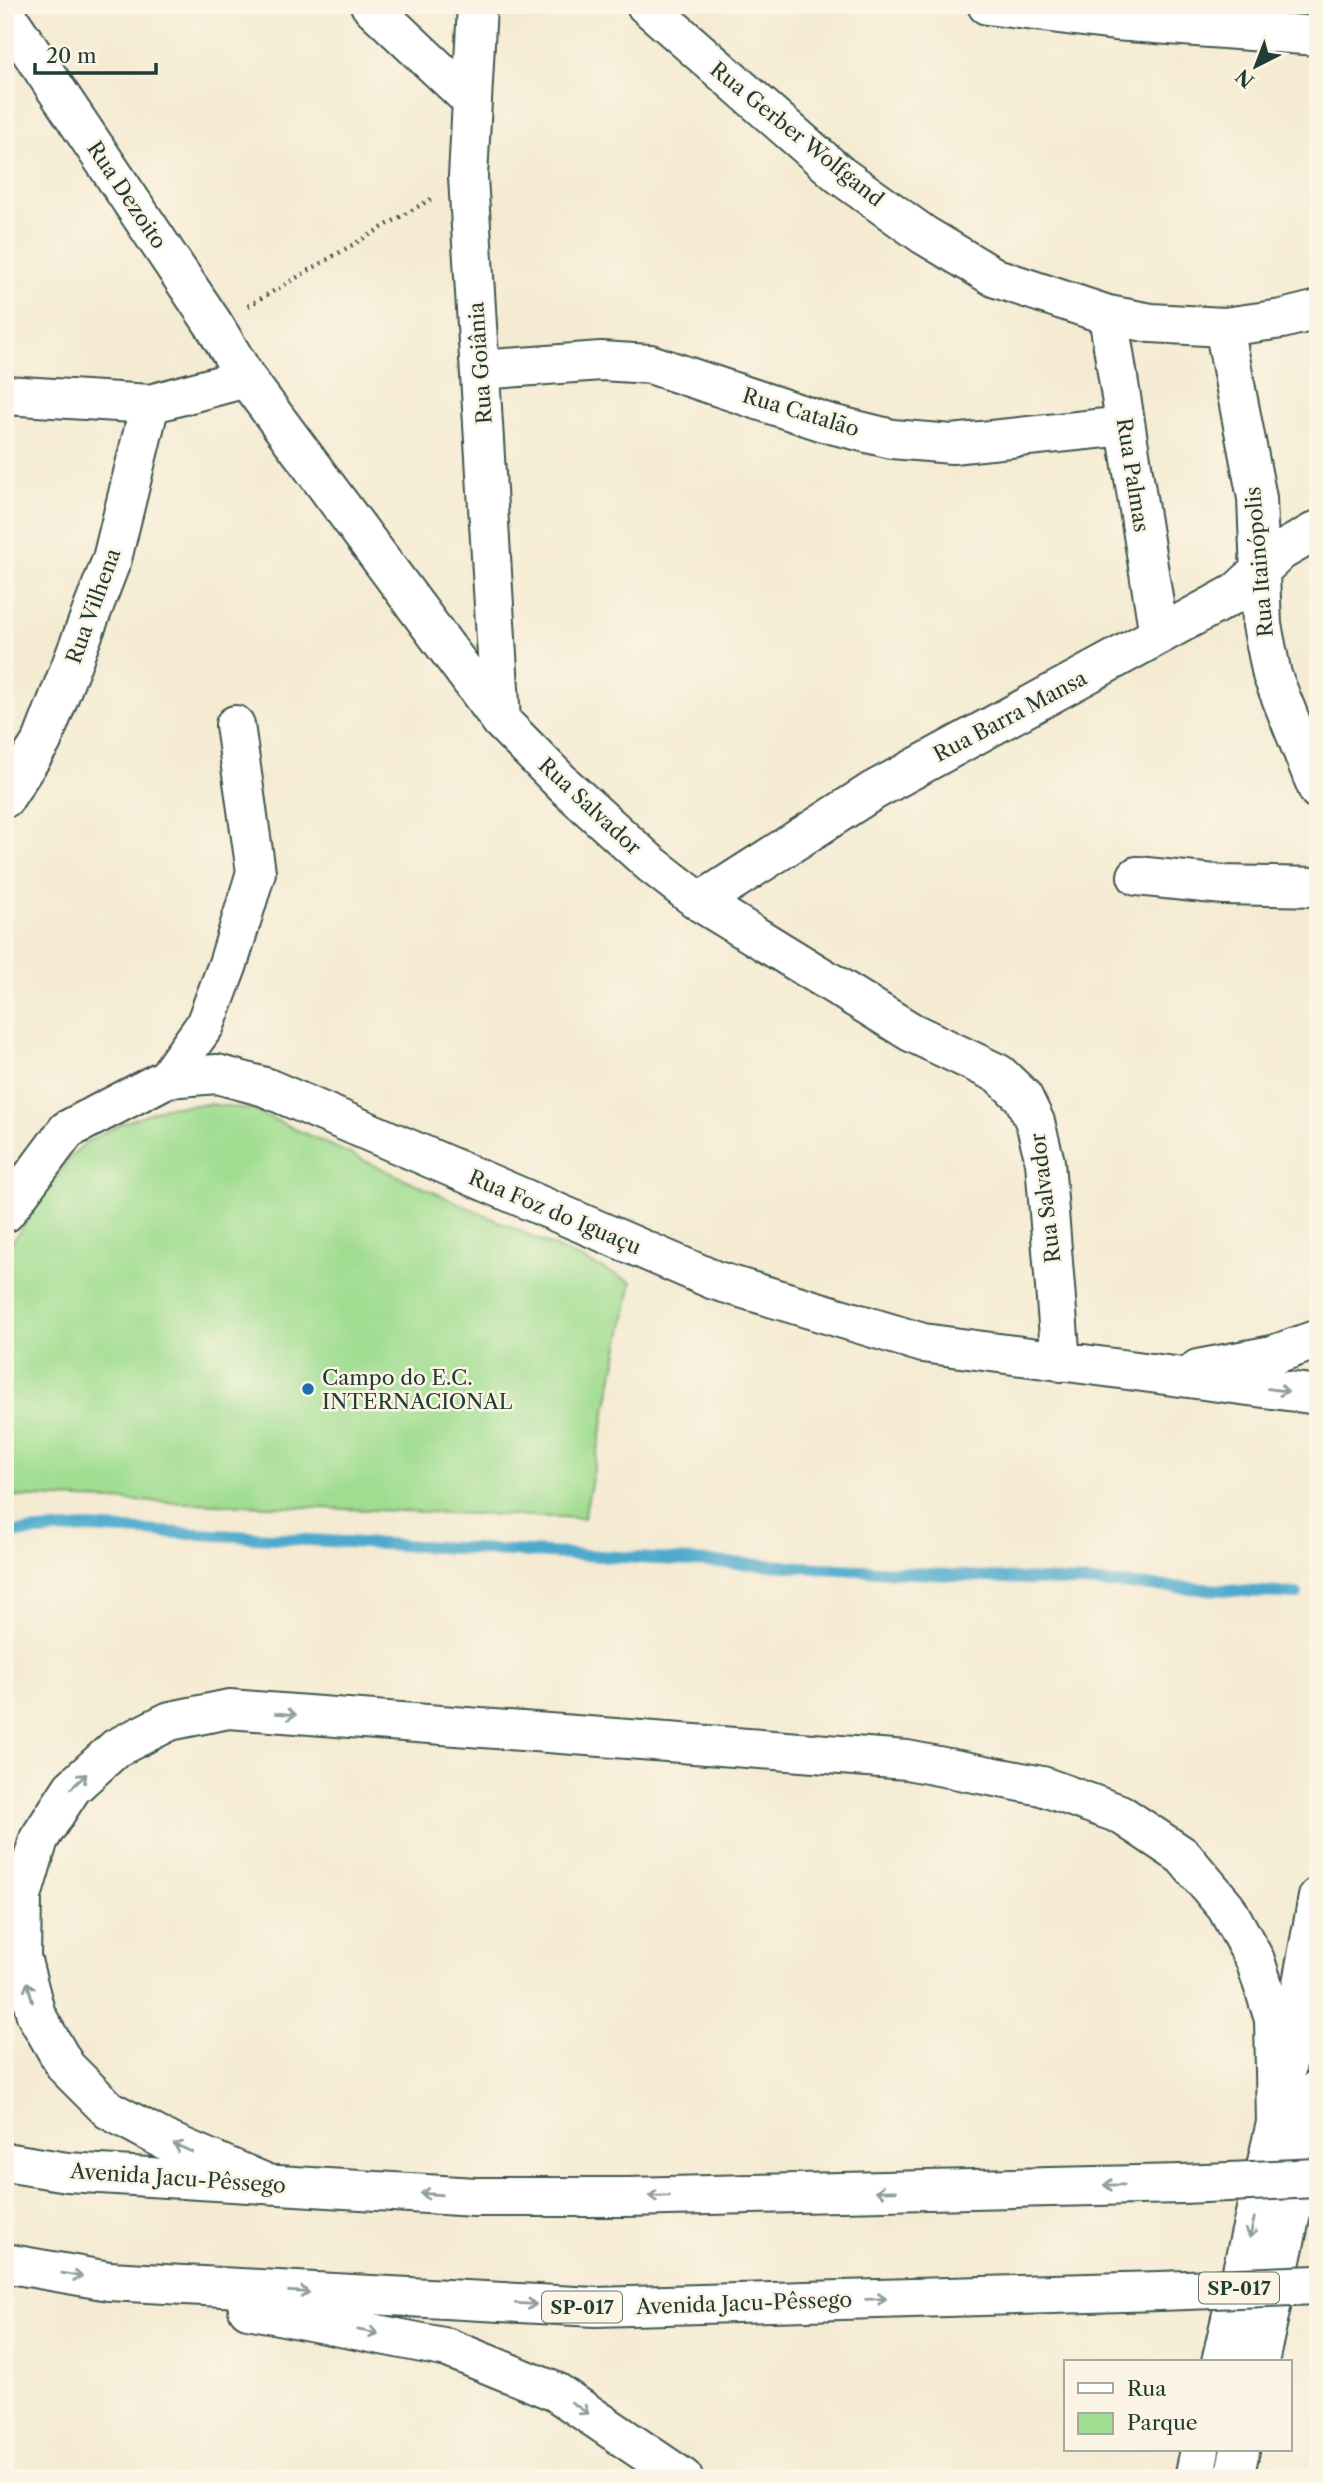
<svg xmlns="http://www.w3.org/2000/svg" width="1323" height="2483" font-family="'Libre Caslon Text',serif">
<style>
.green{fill:#a0dd91;stroke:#608d62;stroke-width:2}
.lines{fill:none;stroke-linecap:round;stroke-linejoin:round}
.stream{stroke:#4eaacc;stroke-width:12}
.minor-casing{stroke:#3f574c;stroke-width:42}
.major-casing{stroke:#3f574c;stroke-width:42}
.highway-casing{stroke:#3f574c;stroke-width:42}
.path{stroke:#3f574c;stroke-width:4.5;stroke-dasharray:2 5;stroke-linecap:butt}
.minor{stroke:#fff;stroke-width:38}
.major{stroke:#fff;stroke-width:38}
.highway{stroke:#fff;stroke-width:38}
.highway-bridge-casing{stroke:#3f574c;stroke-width:42;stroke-linecap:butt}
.highway-bridge{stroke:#fff;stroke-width:38}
.oneway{stroke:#8f9e9a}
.poi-dot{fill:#1f6fb2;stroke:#fcf5e5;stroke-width:2.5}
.labels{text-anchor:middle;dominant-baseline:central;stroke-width:5;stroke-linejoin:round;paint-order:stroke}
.shield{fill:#fcf5e5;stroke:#617469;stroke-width:2}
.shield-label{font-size:19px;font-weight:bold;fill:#1f3d34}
.street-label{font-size:21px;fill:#1f3d34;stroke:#fcf5e5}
.poi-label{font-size:21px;fill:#1f3d34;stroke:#fcf5e5;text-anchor:start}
</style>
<rect width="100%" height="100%" fill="#fcf5e5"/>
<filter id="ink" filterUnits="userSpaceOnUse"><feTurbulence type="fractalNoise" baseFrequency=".0143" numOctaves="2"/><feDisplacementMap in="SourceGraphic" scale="14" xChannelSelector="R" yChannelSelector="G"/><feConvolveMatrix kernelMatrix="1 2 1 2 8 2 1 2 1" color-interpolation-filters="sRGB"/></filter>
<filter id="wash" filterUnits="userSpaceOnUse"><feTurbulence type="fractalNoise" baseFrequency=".00686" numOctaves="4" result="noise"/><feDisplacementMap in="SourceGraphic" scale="28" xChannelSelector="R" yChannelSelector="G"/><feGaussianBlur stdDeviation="1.57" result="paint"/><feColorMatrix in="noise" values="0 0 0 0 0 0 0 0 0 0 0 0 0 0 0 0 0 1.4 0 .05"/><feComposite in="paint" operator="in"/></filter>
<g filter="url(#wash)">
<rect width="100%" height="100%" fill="#f5ebd3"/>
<!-- green -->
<path class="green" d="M210,1104L253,1110L632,1282L584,1518L5,1496V1253L67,1160L85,1143L123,1123L165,1107Z"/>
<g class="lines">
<!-- stream -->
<path class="stream" d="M5,1533L89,1528L1297,1594"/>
</g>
</g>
<g filter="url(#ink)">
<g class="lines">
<defs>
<path id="minor" d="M370,5L472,101
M477,5L468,177L501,721
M646,5L840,175L924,235L996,278L1108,315L1151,323L1224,327L1282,319L1318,310
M987,5L1115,21L1318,36
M5,13L214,325L246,378L501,721L564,785L651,864L700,902L911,1032L999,1074L1023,1097L1035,1122L1045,1162L1061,1362
M1108,315L1159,635
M1224,327L1257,498L1262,625L1272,675L1318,790
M480,370L601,361L650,364L827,423L892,439L952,444L1125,426
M5,395L150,404L246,378
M5,798L42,741L112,559L150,404
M1137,876L1224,885L1318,887
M700,902L873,791L1236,593L1281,551L1318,530
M167,1078L205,1025L228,964L256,872L235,725
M5,1213L67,1130L167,1078L217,1074L265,1087L714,1280L923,1343L1318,1395
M1198,1369L1273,1355L1318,1339"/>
<path id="major" d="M1221,2362L1276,2123L1318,1897
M1259,2362L1318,2089
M1194,2478L1200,2450
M1234,2478L1240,2450"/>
<path id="highway" d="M5,2162L67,2172L475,2197H627L1182,2184
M268,2184L163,2139L109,2110L66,2067L36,2015L21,1957L22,1896L39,1839L72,1788L116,1748L170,1721L229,1709L907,1760L1042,1786L1120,1814L1183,1856L1226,1907L1255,1960L1274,2019L1276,2123
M5,2263L109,2281L595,2307L1160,2291
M248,2309L448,2348L556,2392L683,2478"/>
</defs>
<!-- minor casing -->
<use href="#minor" class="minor-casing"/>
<!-- major casing -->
<use href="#major" class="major-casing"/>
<!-- highway casing -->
<use href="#highway" class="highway-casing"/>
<!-- path -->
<path class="path" d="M248,306L431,199"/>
<!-- minor -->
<use href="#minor" class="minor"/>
<!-- major -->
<use href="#major" class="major"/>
<!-- highway -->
<use href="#highway" class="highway"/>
<defs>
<path id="highway-bridge" d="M1182,2184L1318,2178
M1160,2291L1318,2285"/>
</defs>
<!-- highway-bridge casing -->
<use href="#highway-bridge" class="highway-bridge-casing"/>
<!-- highway-bridge -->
<use href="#highway-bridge" class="highway-bridge"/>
</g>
<!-- one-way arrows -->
<defs><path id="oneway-shaft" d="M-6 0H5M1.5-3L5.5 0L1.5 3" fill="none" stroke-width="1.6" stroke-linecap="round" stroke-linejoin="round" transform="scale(1.75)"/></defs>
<g class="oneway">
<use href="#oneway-shaft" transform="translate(1278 1390) rotate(7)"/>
<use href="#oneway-shaft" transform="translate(286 1714) rotate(4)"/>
<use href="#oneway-shaft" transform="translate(79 1781) rotate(-44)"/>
<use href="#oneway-shaft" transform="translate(30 1992) rotate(-104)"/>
<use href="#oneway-shaft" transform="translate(183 2148) rotate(-157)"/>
<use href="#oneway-shaft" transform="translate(1114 2185) rotate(179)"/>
<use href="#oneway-shaft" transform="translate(886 2191) rotate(179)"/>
<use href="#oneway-shaft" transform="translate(431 2194) rotate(-176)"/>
<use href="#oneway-shaft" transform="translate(659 2196) rotate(179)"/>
<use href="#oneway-shaft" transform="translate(1252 2228) rotate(103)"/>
<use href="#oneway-shaft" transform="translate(72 2275) rotate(10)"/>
<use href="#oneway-shaft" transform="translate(299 2292) rotate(3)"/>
<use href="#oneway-shaft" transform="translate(876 2299) rotate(-2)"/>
<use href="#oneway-shaft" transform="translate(526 2304) rotate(3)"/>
<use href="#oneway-shaft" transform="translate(368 2332) rotate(11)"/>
<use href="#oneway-shaft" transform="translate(580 2408) rotate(34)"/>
</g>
</g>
<!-- markers -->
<circle class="poi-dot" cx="308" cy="1389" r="7"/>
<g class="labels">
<!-- shield labels -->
<g class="shield">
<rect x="1199" y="2272.5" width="80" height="31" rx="5"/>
<rect x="542" y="2291.5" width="80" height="31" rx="5"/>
</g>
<g class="shield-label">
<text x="1239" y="2288">SP-017</text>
<text x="582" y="2307">SP-017</text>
</g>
<!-- street labels -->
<g class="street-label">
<text transform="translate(797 134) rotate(39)">Rua Gerber Wolfgand</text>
<text transform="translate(127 195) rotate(56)">Rua Dezoito</text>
<text transform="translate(480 363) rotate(-94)">Rua Goiânia</text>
<text transform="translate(801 412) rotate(17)">Rua Catalão</text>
<text transform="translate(1133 475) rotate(81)">Rua Palmas</text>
<text transform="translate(1259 562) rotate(-95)">Rua Itainópolis</text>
<text transform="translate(93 606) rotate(-70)">Rua Vilhena</text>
<text transform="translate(1010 716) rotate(-28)">Rua Barra Mansa</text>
<text transform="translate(590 806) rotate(43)">Rua Salvador</text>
<text transform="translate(1045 1198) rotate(-97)">Rua Salvador</text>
<text transform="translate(555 1212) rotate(23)">Rua Foz do Iguaçu</text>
<text transform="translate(178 2178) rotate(4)">Avenida Jacu-Pêssego</text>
<text transform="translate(744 2303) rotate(-2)">Avenida Jacu-Pêssego</text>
</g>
<!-- poi labels -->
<g class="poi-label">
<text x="322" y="1377">Campo do E.C.<tspan x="322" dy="24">INTERNACIONAL</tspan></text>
</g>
</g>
<!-- margin -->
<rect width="1323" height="2483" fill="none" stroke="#fcf5e5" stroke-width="28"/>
<!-- legend -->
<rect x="1064" y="2360" width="228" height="91" fill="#fcf5e5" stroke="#a4ab9e" stroke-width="2"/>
<rect x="1078" y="2383" width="35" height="10" fill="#ffffff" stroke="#a4ab9e" stroke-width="2"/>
<text x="1127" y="2396" font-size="21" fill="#1f3d34">Rua</text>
<rect x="1078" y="2413" width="35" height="21" fill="#a0dd91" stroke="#a4ab9e" stroke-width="2"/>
<text x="1127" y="2430" font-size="21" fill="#1f3d34">Parque</text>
<!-- north arrow -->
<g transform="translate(1256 66) rotate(222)" stroke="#fcf5e5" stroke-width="5" paint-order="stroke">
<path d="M0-5L12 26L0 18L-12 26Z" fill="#1f3d34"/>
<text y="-10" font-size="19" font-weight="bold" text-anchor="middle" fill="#1f3d34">N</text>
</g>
<!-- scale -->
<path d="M35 63v10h121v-10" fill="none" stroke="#1f3d34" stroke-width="3.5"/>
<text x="46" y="63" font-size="21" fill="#1f3d34" stroke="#fcf5e5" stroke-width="5" paint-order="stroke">20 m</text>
</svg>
